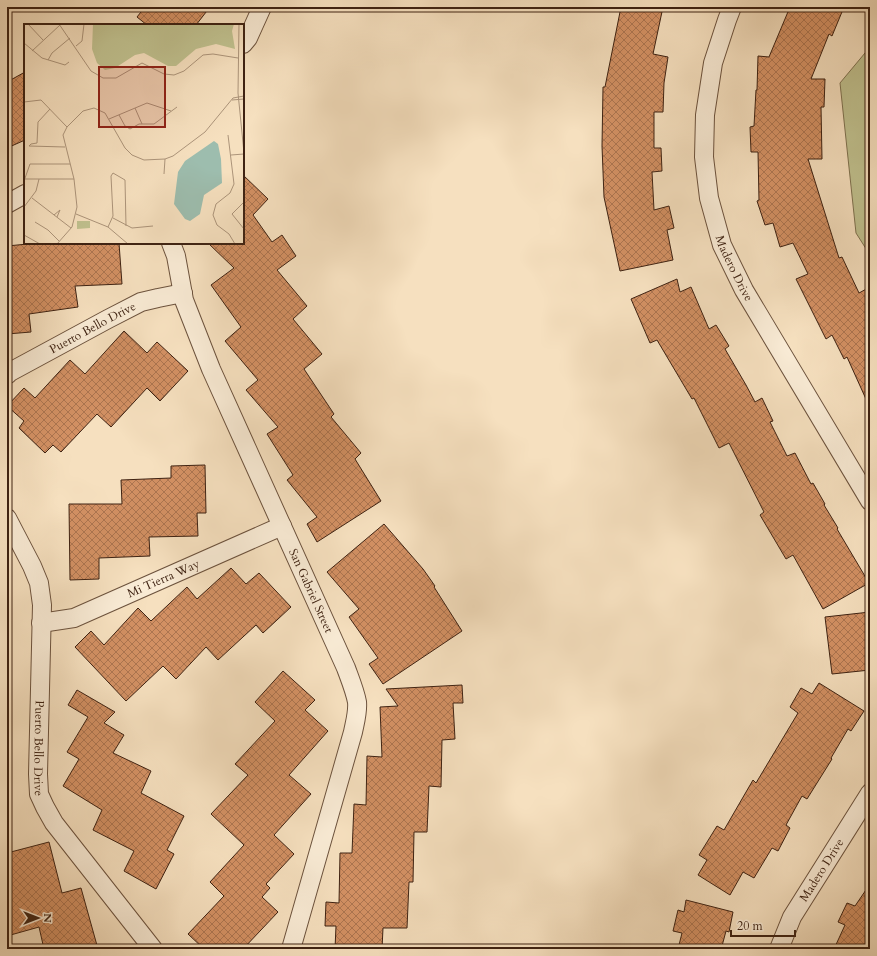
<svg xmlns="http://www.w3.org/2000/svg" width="877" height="956" font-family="Cardo,serif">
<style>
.green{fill:#c0c18f;stroke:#7f7250}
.building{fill:url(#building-cross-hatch);stroke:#3e2212}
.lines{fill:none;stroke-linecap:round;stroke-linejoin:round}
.minor-casing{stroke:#6c523d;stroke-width:20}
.minor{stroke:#f9ebd5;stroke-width:18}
.labels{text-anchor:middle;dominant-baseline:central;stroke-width:3;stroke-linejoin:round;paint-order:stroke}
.street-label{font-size:12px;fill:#3e2212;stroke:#f9ebd5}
.inset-road{fill:none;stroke:#ac947a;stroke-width:1}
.view{fill:#8f2418;fill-opacity:0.15;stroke:#8f2418;stroke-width:2}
.inset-edge{fill:none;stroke:#3e2212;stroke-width:2}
</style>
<defs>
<pattern id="building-cross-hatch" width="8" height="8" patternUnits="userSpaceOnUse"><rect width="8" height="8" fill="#d29063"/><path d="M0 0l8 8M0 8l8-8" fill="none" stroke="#ac7550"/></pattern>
</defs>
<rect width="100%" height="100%" fill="#f6e0bf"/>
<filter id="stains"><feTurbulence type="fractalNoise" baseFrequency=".005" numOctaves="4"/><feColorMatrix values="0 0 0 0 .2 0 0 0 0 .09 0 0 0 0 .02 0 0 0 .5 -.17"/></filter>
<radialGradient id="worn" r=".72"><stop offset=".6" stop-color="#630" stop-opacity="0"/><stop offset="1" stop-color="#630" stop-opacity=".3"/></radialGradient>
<!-- green -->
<path class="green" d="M870,47V255L856,233L840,83Z"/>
<!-- building -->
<path class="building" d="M145,7H210L196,25H147L137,17Z
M621,7H663L653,54L668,57L664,83L663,112H654V148H661L662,171L652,172L654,210L669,206L674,228L667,230L673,260L620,271L604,197L602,146L603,87H605Z
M790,7H844L832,36L829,34L811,79H825L824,107H821L822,159H808L839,258L842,257L859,293L870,287V408L847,357L844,359L832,335L826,339L796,279L808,274L793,243L780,247L773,223L765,225L757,201L759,200L758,152H751L750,127L754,126L756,90H757L758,56L769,57Z
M25,72V140L7,148V82Z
M243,175L268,199L253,215L272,242L282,235L296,256L277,270L307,306L293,319L322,354L304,369L334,414L331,417L361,453L355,459L381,501L317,542L307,524L317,517L287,480L293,475L267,434L278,427L246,390L258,380L225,341L241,327L211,285L234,268L208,243H243Z
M38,243H119L122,284L75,286L78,307L29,314L31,332L7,334V246Z
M677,279L680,292L691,287L709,329L716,325L729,346L725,349L746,385L755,402L762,398L773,421L770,422L787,456L795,453L811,484L813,483L825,504L824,505L838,528L837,529L869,583L823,609L793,555L786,559L760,515L764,512L729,443L719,448L694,398L692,399L657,340L650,343L631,299Z
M124,331L147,353L157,342L188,371L160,401L147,388L111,427L97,414L61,452L53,445L45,453L19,428L24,421L7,406L24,388L35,398L70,360L85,374Z
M205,465L206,513H197L198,536L149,537L150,556L99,558V579L70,580L69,504H122L121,480L171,478V466Z
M384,524L423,569L435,586L434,587L462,631L383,684L369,664L378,658L349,617L359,609L327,572Z
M231,568L246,584L259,573L291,607L263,633L256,625L218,660L206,647L176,679L163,666L126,701L75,647L91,631L104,645L138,608L151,621L187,587L197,599Z
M870,612V670L832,674L825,617Z
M283,671L315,700L305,710L328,731L289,775L311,794L274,835L294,854L266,884L270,888L262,897L278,912L243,949H204L188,934L224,896L210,882L244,845L211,814L248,775L235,764L275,721L255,702Z
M819,683L864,711L851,731L848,729L831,758L832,759L807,799L802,796L786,825L790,828L778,851L772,848L754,878L743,872L730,895L698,875L707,860L699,855L717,826L724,830L753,780L756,783L798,713L790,707L801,688L812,694Z
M462,685L463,703H453L455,739L442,740L441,787L429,786L427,832H414L413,882H409L407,928H383L382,949H335L336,926H325L326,902L339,903L340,853H352L354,804L366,805L367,756L382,757L380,707L398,706L386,689Z
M77,690L115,712L104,723L124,735L113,753L151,771L141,793L184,816L167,850L174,854L156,889L124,871L134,851L93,830L102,810L63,786L79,759L67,752L88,717L68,705Z
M49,842L62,893L81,888L98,949H44L39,927L7,936V853Z
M870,884V949H834L845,925L838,922L847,903L855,906Z
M686,900L733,912L729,932L726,931L722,946L720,945L719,949H678L682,933L673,931L678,910L684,912Z"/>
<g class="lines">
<defs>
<g id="minor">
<path id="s1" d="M732,7L727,20L713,63L705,115L704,157L709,198L722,245L744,290L870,501"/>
<path d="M243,44L248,38L262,7"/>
<path d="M7,204L25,194"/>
<path id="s2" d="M171,243L176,256L184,300L211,369L346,668C350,679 355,691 357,702C358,712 355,722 353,732L291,949"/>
<path id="s3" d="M7,375L10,372L108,319L141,302L158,298L183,293"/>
<path id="s4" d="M7,518L32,566L39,583L42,605L38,774L39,794L45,807L54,823L153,949"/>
<path id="s5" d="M41,623L74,618L282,526"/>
<path id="s6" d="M779,949L792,917L870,793"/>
</g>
</defs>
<!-- minor casing -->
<use href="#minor" class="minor-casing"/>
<!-- minor -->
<use href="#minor" class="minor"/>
</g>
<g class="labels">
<!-- street labels -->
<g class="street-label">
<text stroke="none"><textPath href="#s1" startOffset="270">Madero Drive</textPath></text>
<text stroke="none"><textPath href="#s3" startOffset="98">Puerto Bello Drive</textPath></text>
<text stroke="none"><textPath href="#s5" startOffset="131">Mi Tierra Way</textPath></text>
<text stroke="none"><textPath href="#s2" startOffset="376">San Gabriel Street</textPath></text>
<text stroke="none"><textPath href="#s4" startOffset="238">Puerto Bello Drive</textPath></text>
<text stroke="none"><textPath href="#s6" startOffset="90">Madero Drive</textPath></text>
</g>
</g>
<!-- overview -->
<g transform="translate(24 24)">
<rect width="220" height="220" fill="#f6e0bf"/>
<path d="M69,0H210L208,7L211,25L192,20L172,25L152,42H144L120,29L111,31L91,44L81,46L73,39L68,25ZM53,197H66V204L53,205Z" fill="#c0c18f"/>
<path d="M190,117L194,120L197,135L198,159L180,171L176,190L166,197L161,195L150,180L154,148L161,137Z" fill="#9dbdae"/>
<path class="inset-road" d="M4,0L19,16M35,0L67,47L79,54H92L118,39L140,50L150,51L160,47L179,31L189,30L214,34M215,0L214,69L220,129M0,19L18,34L41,41L45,38M52,22L58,17L60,0M8,27L36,1M24,36L28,29L46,14M208,76L220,75M0,78L17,76L43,103M111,84L118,100M95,91L101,102L106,105L115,100H130L153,83M85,95L123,79L147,87M204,111L210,160L206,169L192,180L189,191L193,201L205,210L211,220M13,119L7,120L5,122L41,123M13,119L14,98L26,85M207,131L220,130M140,150L141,135M1,155H50M0,157L6,140H46M8,174L47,204M220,178L208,190L220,205M0,183L12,167L15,155M52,190L84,203L104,220M30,191L36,186L33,193M89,194L108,204L129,202M11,198L24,206L35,217M84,203L89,192L87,152L89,149L101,156L102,202M0,211L16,220M33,220L48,203L53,183L50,155L39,111L43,103L59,87L70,84L81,89L101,124L108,131L120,136L141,135L149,132L181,108L209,74L220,72"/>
<path class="view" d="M75,43H141V103H75Z"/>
<rect width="220" height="220" class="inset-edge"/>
</g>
<!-- margin -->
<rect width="877" height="956" fill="none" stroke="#f6e0bf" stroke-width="24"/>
<rect x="8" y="8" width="861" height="940" fill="none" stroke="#3e2212" stroke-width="2"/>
<rect x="12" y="12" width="853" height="932" fill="none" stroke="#3e2212"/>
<!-- north arrow -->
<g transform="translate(38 918) rotate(90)" stroke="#f9ebd5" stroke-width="3" paint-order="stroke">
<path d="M0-3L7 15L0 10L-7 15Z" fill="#3e2212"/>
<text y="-6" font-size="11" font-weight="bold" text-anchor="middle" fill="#3e2212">N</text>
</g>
<!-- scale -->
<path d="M731 930v6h64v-6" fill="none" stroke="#3e2212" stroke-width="2"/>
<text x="737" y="930" font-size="12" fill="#3e2212" stroke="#f9ebd5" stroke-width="3" paint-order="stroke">20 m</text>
<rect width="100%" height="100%" filter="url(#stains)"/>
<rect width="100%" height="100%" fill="url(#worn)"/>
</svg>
